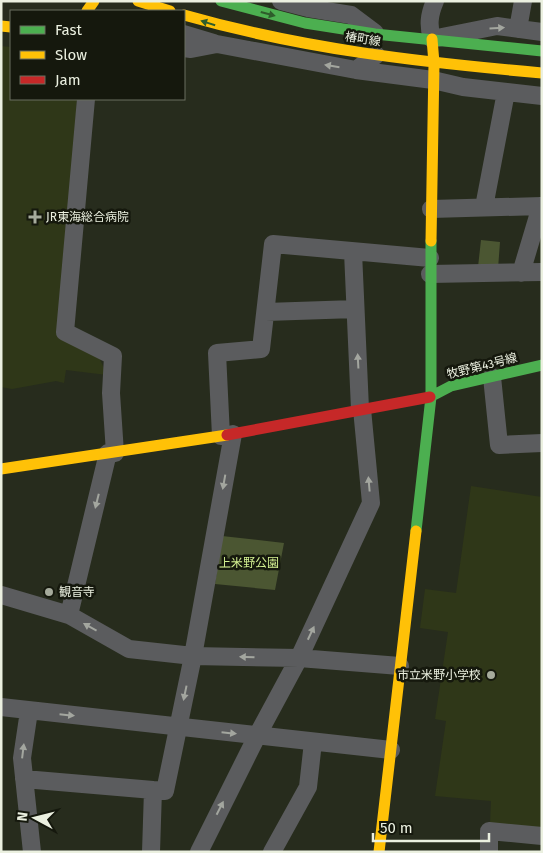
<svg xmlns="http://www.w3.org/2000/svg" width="543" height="853" font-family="'Fira Sans','Noto Sans JP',sans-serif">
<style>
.built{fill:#2f3718}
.green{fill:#4b5632}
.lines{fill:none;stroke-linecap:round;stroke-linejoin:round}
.street{stroke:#5b5c5e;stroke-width:18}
.fast{stroke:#4caf50;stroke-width:11}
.slow{stroke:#ffc107;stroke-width:11}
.jam{stroke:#c62828;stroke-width:11}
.oneway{fill:#2e5c2b}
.oneway2{fill:#a3a69f}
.poi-dot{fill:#a6ab9c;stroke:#15180d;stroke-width:2}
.labels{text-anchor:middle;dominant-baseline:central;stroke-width:5;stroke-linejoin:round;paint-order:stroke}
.street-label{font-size:12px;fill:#ebf0e0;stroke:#15180d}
.poi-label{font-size:12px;fill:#ebf0e0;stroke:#15180d;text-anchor:start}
.park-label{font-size:12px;fill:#d4f192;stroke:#15180d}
</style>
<rect width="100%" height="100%" fill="#272c1d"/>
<!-- built -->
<path class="built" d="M1,46L11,47V99H77L61,335L98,355L107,375L66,370L64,383L56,381L12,389L1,387Z
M471,486L542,497V829L490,824L491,801L435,796L446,721L435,719L448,632L420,628L425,589L456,593Z"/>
<!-- green -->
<path class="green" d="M481,240L500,242L498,269L478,267Z
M222,536L284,543L275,590L215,584Z"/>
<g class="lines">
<!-- street -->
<path class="street" d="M281,1L308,8L351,15L375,33
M435,1C429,15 428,25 432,39L497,26L542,32
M518,29L523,1
M184,34L214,43
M184,48L191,49L217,44L356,70L376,55
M356,70L433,80L463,87L542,96
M86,99L65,332L113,356L111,393L115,453
M484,207L506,92
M431,209L542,206
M353,252L360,409
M521,273L541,206
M430,274L542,272
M266,312L355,309
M492,377L499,445L542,443
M221,436L217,353L261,349L273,244L430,258
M1,595L69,615L129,649L193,656L299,658L400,666
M69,615L108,453
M1,707L391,750
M29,711L22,758L32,852
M24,779L153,790
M151,852L153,790L165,791L193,656L233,434
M199,852L257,736L299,658L371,503L362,409
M272,852L308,787L313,742
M489,852V831L542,836"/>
<!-- fast -->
<path class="fast" d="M221,1L305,23L375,34L542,51
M430,397L451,386L542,365
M416,531L431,397V241"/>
<!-- slow -->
<path class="slow" d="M138,1L170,11
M87,11L94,1
M184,15C303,49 419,62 542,73
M1,26L11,27
M431,241L434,63L432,39
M1,469L227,435
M379,852L416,531"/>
<!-- jam -->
<path class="jam" d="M227,435L430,397"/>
</g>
<!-- one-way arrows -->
<defs><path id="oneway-solid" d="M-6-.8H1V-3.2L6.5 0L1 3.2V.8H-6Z" transform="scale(1.25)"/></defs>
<g class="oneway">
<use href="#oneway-solid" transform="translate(268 14) rotate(15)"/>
<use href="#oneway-solid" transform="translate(208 23) rotate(-163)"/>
</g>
<g class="oneway2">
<use href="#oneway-solid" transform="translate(497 28) rotate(-3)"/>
<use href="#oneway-solid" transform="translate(332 66) rotate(-171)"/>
<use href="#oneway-solid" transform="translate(358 361) rotate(-93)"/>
<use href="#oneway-solid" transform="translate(224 482) rotate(100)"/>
<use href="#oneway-solid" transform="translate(369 484) rotate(-95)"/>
<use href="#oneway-solid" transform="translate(97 501) rotate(104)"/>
<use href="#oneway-solid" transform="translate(90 627) rotate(-151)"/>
<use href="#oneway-solid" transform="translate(311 633) rotate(-65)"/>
<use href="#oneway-solid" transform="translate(247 657) rotate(-178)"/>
<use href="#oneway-solid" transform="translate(185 693) rotate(102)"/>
<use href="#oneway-solid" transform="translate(67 715) rotate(6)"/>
<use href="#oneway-solid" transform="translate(229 733) rotate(6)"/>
<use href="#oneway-solid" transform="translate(23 751) rotate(-83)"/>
<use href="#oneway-solid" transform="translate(220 808) rotate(-63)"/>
</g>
<!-- markers -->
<g class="poi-dot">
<path d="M32.5 209.5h5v5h5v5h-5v5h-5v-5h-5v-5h5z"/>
<circle cx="49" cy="592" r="5"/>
<circle cx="491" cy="675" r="5"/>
</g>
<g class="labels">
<!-- street labels -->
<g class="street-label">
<text transform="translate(363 39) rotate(9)">椿町線</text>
<text transform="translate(482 366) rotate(-14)">牧野第43号線</text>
</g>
<!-- poi labels -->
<g class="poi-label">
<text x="46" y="217">JR東海総合病院</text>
<text x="59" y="592">観音寺</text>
<text x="481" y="675" text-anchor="end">市立米野小学校</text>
</g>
<!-- park labels -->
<g class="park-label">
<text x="249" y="563">上米野公園</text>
</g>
</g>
<!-- border -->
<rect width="543" height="853" fill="none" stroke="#ebf0e0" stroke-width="5"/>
<!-- legend -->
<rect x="10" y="10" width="175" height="90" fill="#15180d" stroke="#6b6e61"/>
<rect x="20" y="26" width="25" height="8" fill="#4caf50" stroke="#6b6e61"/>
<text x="55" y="35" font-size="15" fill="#ebf0e0">Fast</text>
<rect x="20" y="51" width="25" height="8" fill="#ffc107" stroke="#6b6e61"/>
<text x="55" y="60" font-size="15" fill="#ebf0e0">Slow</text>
<rect x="20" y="76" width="25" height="8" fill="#c62828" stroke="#6b6e61"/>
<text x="55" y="85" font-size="15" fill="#ebf0e0">Jam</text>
<!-- north arrow -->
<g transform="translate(35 818) rotate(277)" stroke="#15180d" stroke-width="4" paint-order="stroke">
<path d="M0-4L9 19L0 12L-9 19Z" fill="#ebf0e0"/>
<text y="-8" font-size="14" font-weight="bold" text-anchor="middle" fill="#ebf0e0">N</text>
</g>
<!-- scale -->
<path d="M373 833v8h116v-8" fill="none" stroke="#ebf0e0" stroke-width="2.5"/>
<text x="380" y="833" font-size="15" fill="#ebf0e0" stroke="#15180d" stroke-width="4" paint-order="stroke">50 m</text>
</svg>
